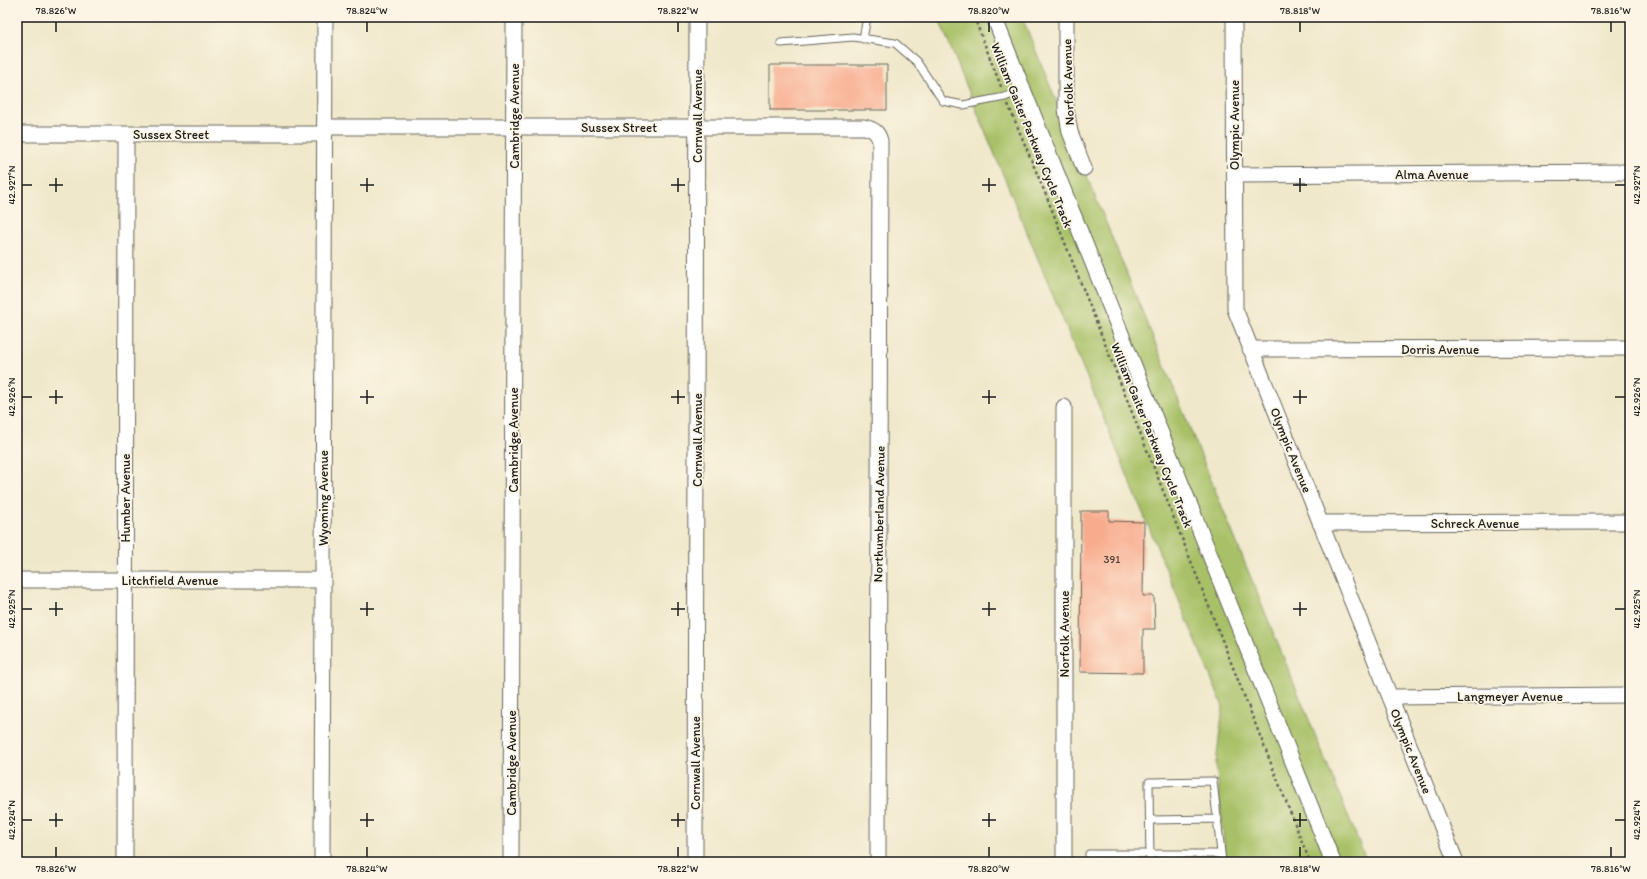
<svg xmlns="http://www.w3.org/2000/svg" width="1647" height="879" font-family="Itim,sans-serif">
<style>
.green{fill:#a8c167;stroke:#626e42}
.building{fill:#f8ac8e}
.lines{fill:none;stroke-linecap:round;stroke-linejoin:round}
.lane-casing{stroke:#666359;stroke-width:9}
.street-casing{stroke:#666359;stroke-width:17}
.path{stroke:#666359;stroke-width:2.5;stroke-dasharray:3 3;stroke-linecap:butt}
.lane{stroke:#fff;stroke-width:7}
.street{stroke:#fff;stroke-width:15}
.ticks{fill:none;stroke:#1c1c1c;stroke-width:1.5}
.labels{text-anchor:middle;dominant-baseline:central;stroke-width:3.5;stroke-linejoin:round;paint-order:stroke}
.number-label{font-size:11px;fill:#534038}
.street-label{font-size:13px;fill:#1c1c1c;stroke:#fcf5e5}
.neatline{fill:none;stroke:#1c1c1c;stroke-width:1.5}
.ticks-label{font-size:10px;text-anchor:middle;fill:#1c1c1c}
</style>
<rect width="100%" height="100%" fill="#fcf5e5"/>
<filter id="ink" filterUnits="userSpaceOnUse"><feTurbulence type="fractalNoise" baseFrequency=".025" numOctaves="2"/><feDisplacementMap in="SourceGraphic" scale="8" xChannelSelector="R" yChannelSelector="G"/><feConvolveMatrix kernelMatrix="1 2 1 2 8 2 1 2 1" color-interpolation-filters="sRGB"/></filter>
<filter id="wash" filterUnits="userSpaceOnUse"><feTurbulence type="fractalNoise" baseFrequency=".012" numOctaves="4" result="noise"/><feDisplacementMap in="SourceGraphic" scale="16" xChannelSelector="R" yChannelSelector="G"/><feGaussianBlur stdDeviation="0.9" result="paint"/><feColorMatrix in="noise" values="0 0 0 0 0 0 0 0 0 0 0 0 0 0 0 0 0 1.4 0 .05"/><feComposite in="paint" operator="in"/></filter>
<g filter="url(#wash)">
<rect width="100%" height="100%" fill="#efe8cb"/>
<!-- green -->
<path class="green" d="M938,17H1022L1367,862H1226L1216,763L1223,707Z"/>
<g id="blocks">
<!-- building -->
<path class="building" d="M770,65H887V110H770Z
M1081,511H1109V521L1144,522L1143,596H1154L1155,629H1143V673L1080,672Z"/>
</g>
</g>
<g filter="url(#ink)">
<use href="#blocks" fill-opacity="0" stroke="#666359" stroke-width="1"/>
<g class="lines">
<defs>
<path id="lane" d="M863,39L867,17
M781,43L853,37L895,43L917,62L943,101L963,105L1005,97L1024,90
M1150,820L1218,819
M1089,862V854H1221
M1150,862L1149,782L1213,781L1222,862"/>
<path id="street" d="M994,17L1333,862
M1066,17V109L1070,132L1084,168
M1234,17L1235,309L1456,862
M325,127H864C873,129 878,132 880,141L878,862
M17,134H325
M1235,175L1630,172
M1250,349L1630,348
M1320,523L1630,522
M17,580H323
M1390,697L1630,695
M125,862L126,134
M322,862L325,17
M511,862L514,17
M695,862L697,17
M1064,862V407"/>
</defs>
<!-- lane casing -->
<use href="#lane" class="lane-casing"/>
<!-- street casing -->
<use href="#street" class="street-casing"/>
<!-- path -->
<path class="path" d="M974,17L1002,89
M1008,104L1048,200L1310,862"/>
<!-- lane -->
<use href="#lane" class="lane"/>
<!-- street -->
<use href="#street" class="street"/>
</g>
</g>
<!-- ticks -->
<path class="ticks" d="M56,22V32M367,22V32M678,22V32M989,22V32M1300,22V32M1611,22V32M56,178V192M367,178V192M678,178V192M989,178V192M1300,178V192M22,185H32M49,185H63M360,185H374M671,185H685M982,185H996M1293,185H1307M1615,185H1625M56,390V404M367,390V404M678,390V404M989,390V404M1300,390V404M22,397H32M49,397H63M360,397H374M671,397H685M982,397H996M1293,397H1307M1615,397H1625M56,602V616M367,602V616M678,602V616M989,602V616M1300,602V616M22,609H32M49,609H63M360,609H374M671,609H685M982,609H996M1293,609H1307M1615,609H1625M56,813V827M367,813V827M678,813V827M989,813V827M1300,813V827M22,820H32M49,820H63M360,820H374M671,820H685M982,820H996M1293,820H1307M1615,820H1625M56,847V857M367,847V857M678,847V857M989,847V857M1300,847V857M1611,847V857"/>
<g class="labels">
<!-- number labels -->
<g class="number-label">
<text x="1112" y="559">391</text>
</g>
<!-- street labels -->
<g class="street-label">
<text transform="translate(1068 82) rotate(-92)">Norfolk Avenue</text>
<text transform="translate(514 116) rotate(-90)">Cambridge Avenue</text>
<text transform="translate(697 116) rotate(-90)">Cornwall Avenue</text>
<text transform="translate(1234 125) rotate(-90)">Olympic Avenue</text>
<text x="619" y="127">Sussex Street</text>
<text x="171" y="134">Sussex Street</text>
<text transform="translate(1032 135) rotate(68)">William Gaiter Parkway Cycle Track</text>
<text x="1432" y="174">Alma Avenue</text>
<text x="1440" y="349">Dorris Avenue</text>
<text transform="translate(1152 435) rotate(68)">William Gaiter Parkway Cycle Track</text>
<text transform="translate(513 440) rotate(-90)">Cambridge Avenue</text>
<text transform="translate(697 440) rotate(-90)">Cornwall Avenue</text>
<text transform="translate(1291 450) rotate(68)">Olympic Avenue</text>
<text transform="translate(125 498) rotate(-90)">Humber Avenue</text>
<text transform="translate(323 498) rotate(-90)">Wyoming Avenue</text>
<text transform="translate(879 514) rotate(-89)">Northumberland Avenue</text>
<text x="1475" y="523">Schreck Avenue</text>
<text x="170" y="580">Litchfield Avenue</text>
<text transform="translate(1064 634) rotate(-90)">Norfolk Avenue</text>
<text x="1510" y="696">Langmeyer Avenue</text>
<text transform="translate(1411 751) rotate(68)">Olympic Avenue</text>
<text transform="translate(511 763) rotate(-90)">Cambridge Avenue</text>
<text transform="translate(695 763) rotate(-90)">Cornwall Avenue</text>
</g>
</g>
<!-- margin -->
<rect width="1647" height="879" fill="none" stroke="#fcf5e5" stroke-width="44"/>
<rect x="22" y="22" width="1603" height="835" class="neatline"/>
<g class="ticks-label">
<text x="56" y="14">78.826°W</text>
<text x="367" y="14">78.824°W</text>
<text x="678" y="14">78.822°W</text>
<text x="989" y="14">78.820°W</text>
<text x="1300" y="14">78.818°W</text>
<text x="1611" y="14">78.816°W</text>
<text transform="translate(11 185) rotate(-90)" y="4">42.927°N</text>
<text transform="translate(1636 185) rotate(-90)" y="4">42.927°N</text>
<text transform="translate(11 397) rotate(-90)" y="4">42.926°N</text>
<text transform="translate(1636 397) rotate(-90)" y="4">42.926°N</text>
<text transform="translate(11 609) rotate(-90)" y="4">42.925°N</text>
<text transform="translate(1636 609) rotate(-90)" y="4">42.925°N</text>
<text transform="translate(11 820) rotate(-90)" y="4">42.924°N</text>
<text transform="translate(1636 820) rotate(-90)" y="4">42.924°N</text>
<text x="56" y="872">78.826°W</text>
<text x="367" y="872">78.824°W</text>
<text x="678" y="872">78.822°W</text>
<text x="989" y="872">78.820°W</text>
<text x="1300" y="872">78.818°W</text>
<text x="1611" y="872">78.816°W</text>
</g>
</svg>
